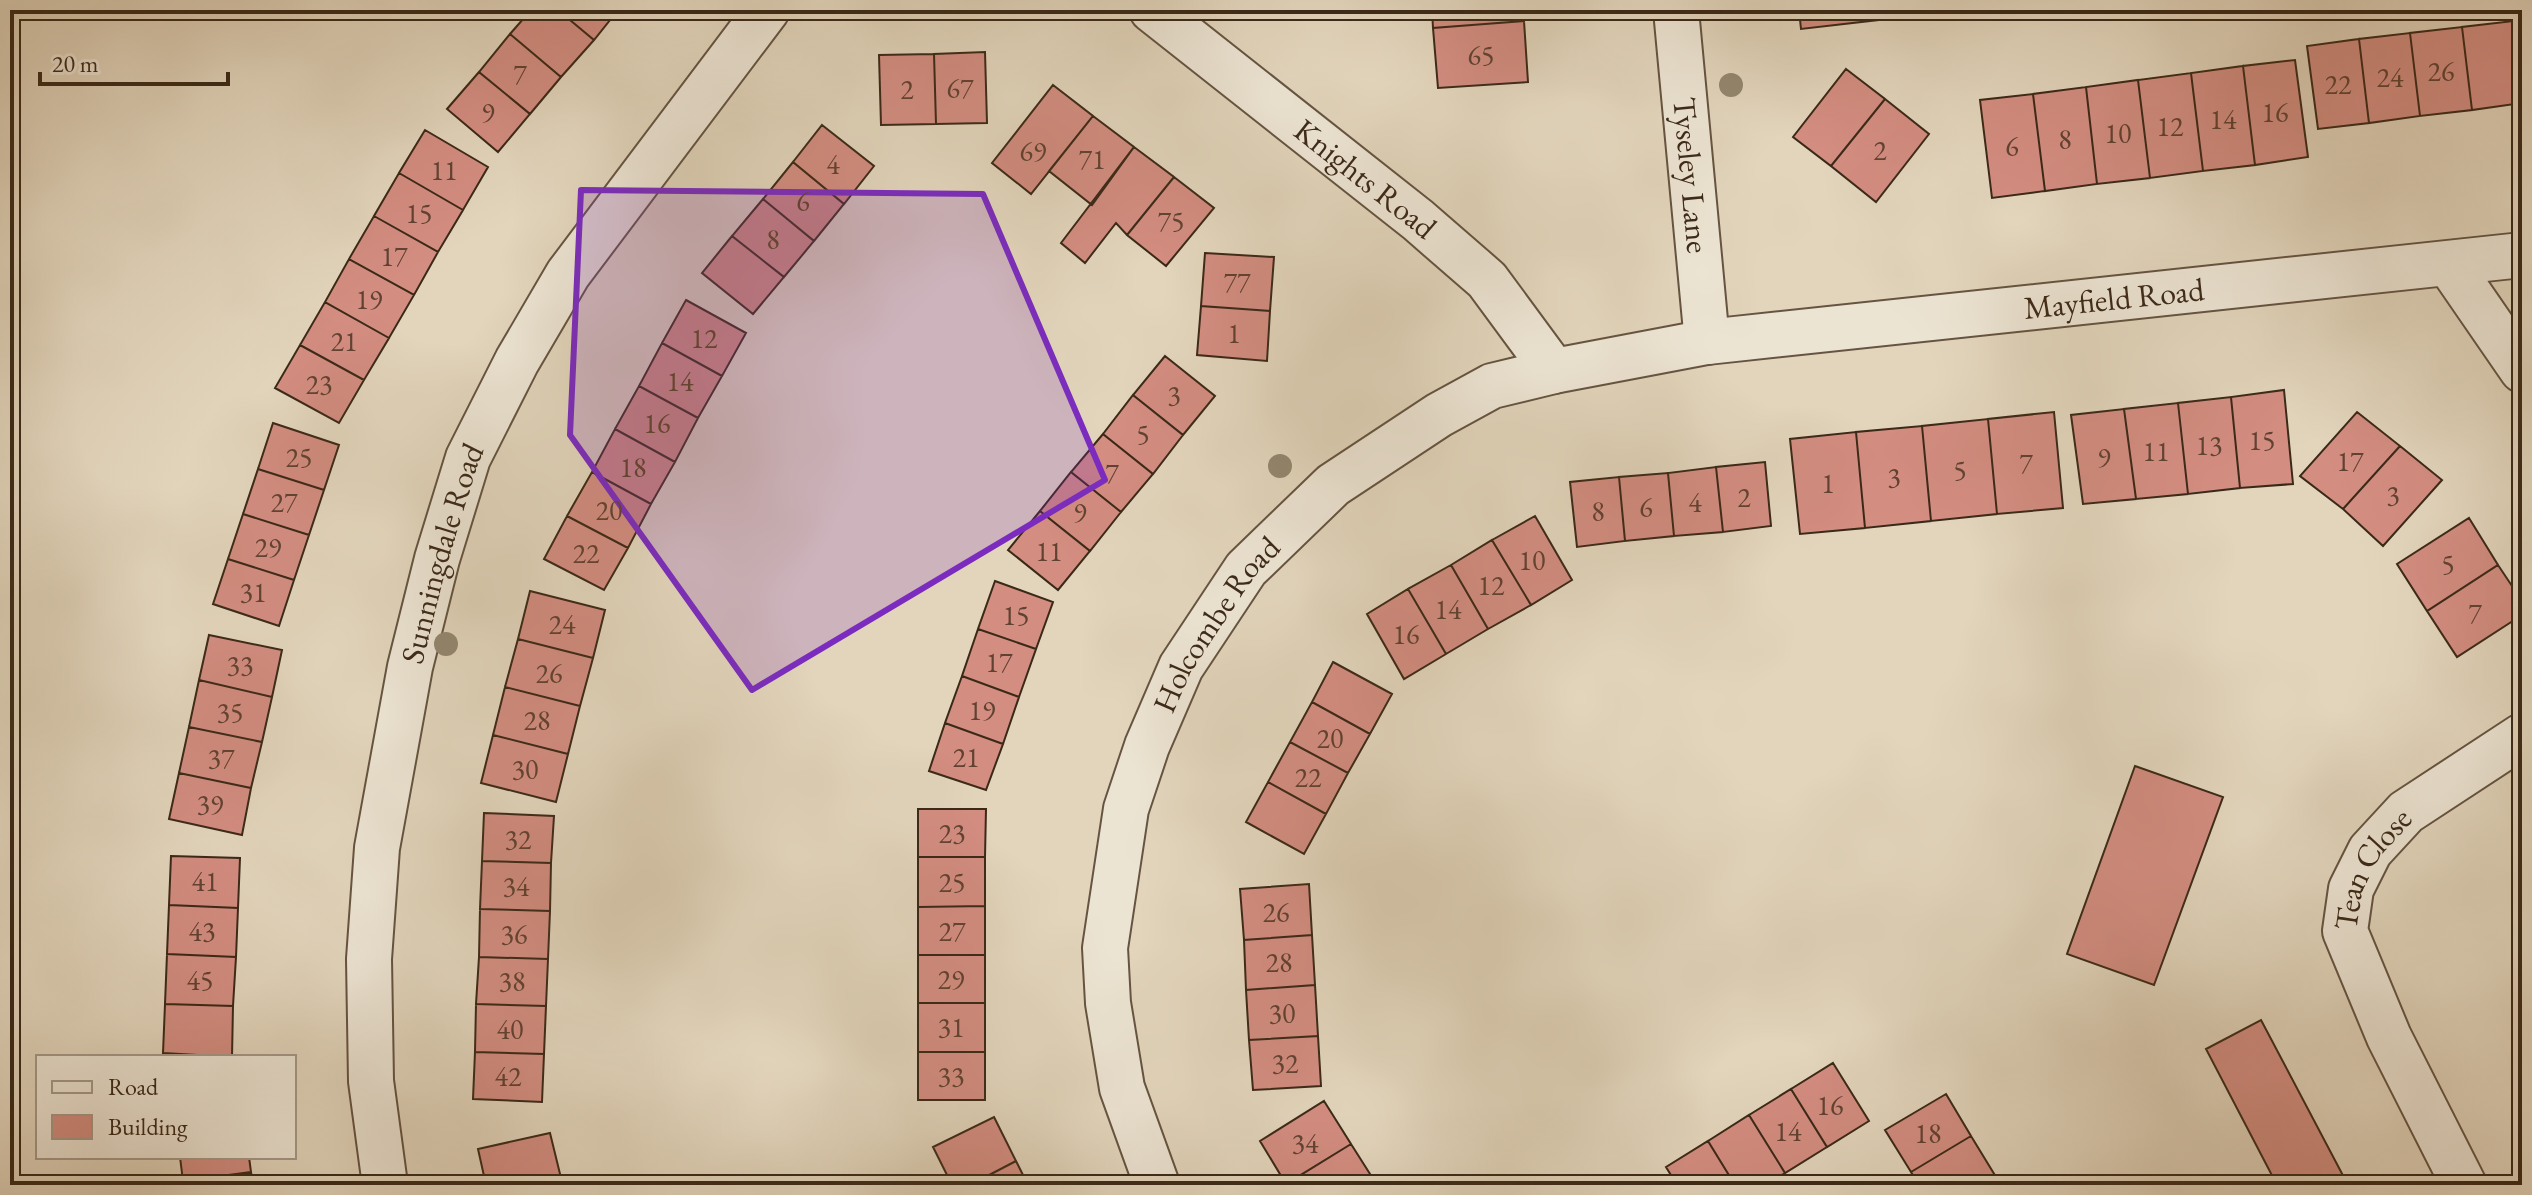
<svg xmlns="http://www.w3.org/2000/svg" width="2532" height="1195" font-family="'EB Garamond',serif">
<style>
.building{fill:#d38d81;stroke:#3b2918;stroke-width:2}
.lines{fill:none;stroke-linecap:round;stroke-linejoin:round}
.minor-casing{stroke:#655441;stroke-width:48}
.minor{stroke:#ece4d3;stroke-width:44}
.tree{fill:#93876f}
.marked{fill:#7b2cbf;fill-opacity:0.2;stroke:#7b2cbf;stroke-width:6;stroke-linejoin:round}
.labels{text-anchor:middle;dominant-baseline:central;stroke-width:6;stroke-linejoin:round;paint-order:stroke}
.number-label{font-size:28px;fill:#614232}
.street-label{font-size:32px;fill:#3b2918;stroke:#ece4d3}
</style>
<rect width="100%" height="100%" fill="#e2d5bc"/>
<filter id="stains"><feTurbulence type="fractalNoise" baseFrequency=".0025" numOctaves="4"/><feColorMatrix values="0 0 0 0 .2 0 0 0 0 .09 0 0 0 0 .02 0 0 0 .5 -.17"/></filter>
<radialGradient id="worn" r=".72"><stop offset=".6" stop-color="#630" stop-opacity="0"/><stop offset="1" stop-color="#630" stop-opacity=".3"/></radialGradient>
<!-- building -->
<path class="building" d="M531,10H558L594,40L561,77L510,34Z
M558,10H618L594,40Z
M1432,10H1523L1524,21L1433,28Z
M1799,10H1886L1887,19L1801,29Z
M2522,20V93L2513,21Z
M1524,21L1528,82L1438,88L1433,28Z
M2513,21L2522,103L2472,110L2462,27Z
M2462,27L2472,110L2420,116L2410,33Z
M2410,33L2420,116L2369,123L2359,39Z
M510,34L561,77L530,114L479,72Z
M2359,39L2369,123L2318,129L2307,46Z
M985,52L987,123L936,124L934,54Z
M934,54L936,124L881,125L879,55Z
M2295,60L2308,157L2255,165L2243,66Z
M2243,66L2255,165L2203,171L2191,73Z
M1846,69L1885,99L1831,166L1793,137Z
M479,72L530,114L498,152L447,109Z
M2191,73L2203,171L2150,178L2138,80Z
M2138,80L2150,178L2097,184L2086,87Z
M1053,85L1093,116L1031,194L992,163Z
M2086,87L2097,184L2045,191L2033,94Z
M2033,94L2045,191L1992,198L1980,100Z
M1885,99L1929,134L1876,202L1831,166Z
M1093,116L1134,147L1092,205L1049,171Z
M822,125L874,166L844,204L793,162Z
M425,130L488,167L463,210L399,173Z
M1134,147L1174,177L1127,235L1116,223L1085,263L1061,243Z
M793,162L844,204L814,241L763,199Z
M399,173L463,210L438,252L374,216Z
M1174,177L1214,208L1166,266L1127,235Z
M763,199L814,241L784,277L732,236Z
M374,216L438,252L414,295L349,259Z
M732,236L784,277L753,314L702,273Z
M1205,253L1274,257L1270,311L1201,306Z
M349,259L414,295L389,338L325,302Z
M686,300L746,333L722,376L662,343Z
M325,302L389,338L364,380L300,345Z
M1201,306L1270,311L1267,361L1197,355Z
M662,343L722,376L698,418L639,386Z
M300,345L364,380L339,423L275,388Z
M1165,356L1215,396L1183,435L1133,395Z
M639,386L698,418L675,462L615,429Z
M2284,390L2293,484L2240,488L2231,397Z
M1133,395L1183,435L1153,474L1103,434Z
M2231,397L2240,488L2188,494L2178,403Z
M2178,403L2188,494L2136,499L2124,409Z
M2124,409L2136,499L2083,504L2071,415Z
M2054,412L2063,508L1997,514L1988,419Z
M2357,412L2400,446L2343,509L2300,476Z
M1988,419L1997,514L1931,521L1922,426Z
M273,423L339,445L324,490L258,469Z
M1922,426L1931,521L1865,528L1856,432Z
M615,429L675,462L651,504L592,472Z
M1856,432L1865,528L1800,534L1790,439Z
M1103,434L1153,474L1121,512L1071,472Z
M2400,446L2442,480L2383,546L2343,509Z
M1765,462L1771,526L1723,532L1716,467Z
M1716,467L1723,532L1674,536L1668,473Z
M258,469L324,490L309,535L243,514Z
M592,472L651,504L628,548L567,516Z
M1071,472L1121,512L1090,551L1040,511Z
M1668,473L1674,536L1625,541L1619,477Z
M1619,477L1625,541L1577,547L1570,482Z
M1040,511L1090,551L1058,590L1008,550Z
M243,514L309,535L294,580L228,559Z
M567,516L628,548L604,590L544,559Z
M1535,516L1572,580L1531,605L1492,540Z
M2469,518L2498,565L2427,611L2397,564Z
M1492,540L1531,605L1488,629L1451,565Z
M228,559L294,580L279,626L213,604Z
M1451,565L1488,629L1446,654L1408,589Z
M2498,565L2522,601V615L2457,657L2427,611Z
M995,581L1053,602L1036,649L978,629Z
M1408,589L1446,654L1404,679L1367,614Z
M530,591L605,610L593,658L518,639Z
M978,629L1036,649L1019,697L962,676Z
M209,635L282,650L272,697L199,680Z
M518,639L593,658L580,706L505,687Z
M1333,662L1392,694L1370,734L1312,702Z
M962,676L1019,697L1003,744L945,723Z
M199,680L272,697L262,742L189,727Z
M505,687L580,706L568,754L493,735Z
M1312,702L1370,734L1348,773L1290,742Z
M945,723L1003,744L986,790L929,771Z
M189,727L262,742L251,788L179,773Z
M493,735L568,754L556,802L481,783Z
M1290,742L1348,773L1326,814L1268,782Z
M2135,766L2223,797L2154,985L2067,954Z
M179,773L251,788L242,835L169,819Z
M1268,782L1326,814L1304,854L1246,822Z
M918,809H986L985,857H918Z
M484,813L554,816L551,863L482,861Z
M171,856L240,858L238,908L169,905Z
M918,857H985V906L918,907Z
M482,861L551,863L550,911L480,909Z
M1309,884L1312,935L1244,940L1240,889Z
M169,905L238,908L236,957L167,954Z
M985,906V955H918V907Z
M480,909L550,911L548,959L479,957Z
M1312,935L1315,985L1246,990L1244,940Z
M167,954L236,957L233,1006L165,1004Z
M918,955H985V1003H918Z
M479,957L548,959L546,1006L476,1004Z
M1315,985L1318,1036L1249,1040L1246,990Z
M918,1003H985V1052H918Z
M165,1004L233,1006L232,1057L163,1053Z
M476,1004L546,1006L544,1054L475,1052Z
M2261,1020L2348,1185H2277L2206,1049Z
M1318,1036L1321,1086L1253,1090L1249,1040Z
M475,1052L544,1054L542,1102L473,1099Z
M918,1052H985V1100H918Z
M1833,1063L1869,1121L1827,1147L1791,1089Z
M1791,1089L1827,1147L1785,1173L1749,1115Z
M1946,1094L1971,1136L1911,1172L1885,1130Z
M1324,1101L1351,1144L1286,1184L1260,1141Z
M1749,1115L1785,1173L1766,1185H1735L1708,1141Z
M994,1117L1016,1161L970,1185H952L933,1147Z
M550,1133L561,1178L530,1185H486L478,1149Z
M1971,1136L1996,1177L1983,1185H1919L1911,1172Z
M1708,1141L1735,1185H1677L1666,1167Z
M1351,1144L1377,1185H1287L1286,1184Z
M180,1157H249L251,1172L183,1181Z
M1016,1161L1028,1185H970Z
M251,1172L253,1185H183V1181Z
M561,1178L562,1185H530Z"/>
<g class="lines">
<defs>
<g id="minor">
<path id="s1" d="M1152,10L1418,220L1487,280L1554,371"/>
<path id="s2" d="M1676,10L1707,342"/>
<path d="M2449,264L2522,370"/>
<path id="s3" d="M385,1185L371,1081L369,959L377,848L410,667L437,559L468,458L517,361L568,274L767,10"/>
<path id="s4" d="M1157,1185L1122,1088L1108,1003L1105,948L1126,809L1147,746L1181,667L1246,569L1333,485L1439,415L1492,386L1554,371L1707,342L2522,255"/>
<path id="s5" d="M2464,1185L2389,1037L2345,931L2351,889L2370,851L2406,812L2522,736"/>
</g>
</defs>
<!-- minor casing -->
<use href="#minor" class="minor-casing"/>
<!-- minor -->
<use href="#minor" class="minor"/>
</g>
<!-- trees -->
<g class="tree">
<circle cx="1731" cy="85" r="12"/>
<circle cx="1280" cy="466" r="12"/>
<circle cx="446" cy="644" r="12"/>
</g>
<!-- marked area -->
<path class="marked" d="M581,190L983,194L1105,480L752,690L570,435Z"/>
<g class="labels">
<!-- number labels -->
<g class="number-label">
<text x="1481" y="55">65</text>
<text x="2441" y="71">26</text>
<text x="520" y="74">7</text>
<text x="2390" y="77">24</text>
<text x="2338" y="84">22</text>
<text x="960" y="88">67</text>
<text x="907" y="89">2</text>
<text x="488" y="112">9</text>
<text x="2275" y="112">16</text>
<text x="2223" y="119">14</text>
<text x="2170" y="126">12</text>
<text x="2118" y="133">10</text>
<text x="2065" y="139">8</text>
<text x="2012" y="146">6</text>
<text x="1880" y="150">2</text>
<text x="1033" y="151">69</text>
<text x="1092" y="159">71</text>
<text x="833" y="164">4</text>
<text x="444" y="170">11</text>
<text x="803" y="201">6</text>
<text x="419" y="213">15</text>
<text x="1171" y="221">75</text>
<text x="773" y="239">8</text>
<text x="394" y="256">17</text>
<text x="1237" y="282">77</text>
<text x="369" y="299">19</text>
<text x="1234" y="333">1</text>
<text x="704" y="338">12</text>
<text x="344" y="341">21</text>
<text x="680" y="381">14</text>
<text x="319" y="384">23</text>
<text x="1174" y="395">3</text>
<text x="657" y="423">16</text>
<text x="1143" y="434">5</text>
<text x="2262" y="440">15</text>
<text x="2209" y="445">13</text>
<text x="2156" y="451">11</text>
<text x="299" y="457">25</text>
<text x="2104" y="457">9</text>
<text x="2350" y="461">17</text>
<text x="2026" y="463">7</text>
<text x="633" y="467">18</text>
<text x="1960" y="470">5</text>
<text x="1112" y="473">7</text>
<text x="1894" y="477">3</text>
<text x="1828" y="483">1</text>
<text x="2393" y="495">3</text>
<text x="1744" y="497">2</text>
<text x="284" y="502">27</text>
<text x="1695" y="502">4</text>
<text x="1646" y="507">6</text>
<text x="609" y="510">20</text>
<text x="1598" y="511">8</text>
<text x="1080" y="512">9</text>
<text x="268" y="547">29</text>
<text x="1049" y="551">11</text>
<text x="586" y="553">22</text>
<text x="1532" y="560">10</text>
<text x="2448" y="564">5</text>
<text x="1491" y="585">12</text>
<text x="253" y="592">31</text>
<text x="1448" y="609">14</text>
<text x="2475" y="613">7</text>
<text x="1016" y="615">15</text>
<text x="562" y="624">24</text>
<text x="1406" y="634">16</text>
<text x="999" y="662">17</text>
<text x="240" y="665">33</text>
<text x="549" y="673">26</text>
<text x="982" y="710">19</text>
<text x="230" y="712">35</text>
<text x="537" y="720">28</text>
<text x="1330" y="738">20</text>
<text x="966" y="757">21</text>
<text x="221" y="758">37</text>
<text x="525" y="769">30</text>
<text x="1308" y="777">22</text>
<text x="210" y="804">39</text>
<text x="952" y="833">23</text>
<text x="518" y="839">32</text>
<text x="205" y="881">41</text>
<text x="952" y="882">25</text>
<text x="516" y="886">34</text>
<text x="1276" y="912">26</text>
<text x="202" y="931">43</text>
<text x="952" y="931">27</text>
<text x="514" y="934">36</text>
<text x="1279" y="962">28</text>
<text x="951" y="979">29</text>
<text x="200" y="980">45</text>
<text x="512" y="981">38</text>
<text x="1282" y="1013">30</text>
<text x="951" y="1027">31</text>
<text x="510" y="1029">40</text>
<text x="1285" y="1063">32</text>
<text x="508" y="1076">42</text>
<text x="951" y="1076">33</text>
<text x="1830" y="1105">16</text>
<text x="1788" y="1131">14</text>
<text x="1928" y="1133">18</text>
<text x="1305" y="1143">34</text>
</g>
<!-- street labels -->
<g class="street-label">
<text stroke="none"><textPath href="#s2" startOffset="166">Tyseley Lane</textPath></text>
<text stroke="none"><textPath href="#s1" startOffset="272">Knights Road</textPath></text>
<text stroke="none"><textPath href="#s4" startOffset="1592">Mayfield Road</textPath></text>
<text stroke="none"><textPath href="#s3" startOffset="640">Sunningdale Road</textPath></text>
<text stroke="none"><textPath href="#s4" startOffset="592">Holcombe Road</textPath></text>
<text stroke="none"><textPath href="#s5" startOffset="350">Tean Close</textPath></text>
</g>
</g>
<!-- margin -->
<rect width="2532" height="1195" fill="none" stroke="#e2d5bc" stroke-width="40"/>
<rect x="12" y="12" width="2508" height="1171" fill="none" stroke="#3b2918" stroke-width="4"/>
<rect x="20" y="20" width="2492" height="1155" fill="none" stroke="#3b2918" stroke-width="2"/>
<!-- legend -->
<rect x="36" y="1055" width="260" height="104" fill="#ece4d3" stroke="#a59988" stroke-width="2"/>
<rect x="52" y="1081" width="40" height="12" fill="#ece4d3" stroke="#a59988" stroke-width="2"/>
<text x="108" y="1095" font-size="24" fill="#3b2918">Road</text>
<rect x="52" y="1115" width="40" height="24" fill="#d38d81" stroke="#a59988" stroke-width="2"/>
<text x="108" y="1135" font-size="24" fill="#3b2918">Building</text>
<!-- scale -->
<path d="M40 72v12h188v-12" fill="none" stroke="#3b2918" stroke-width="4"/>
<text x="52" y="72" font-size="24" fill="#3b2918" stroke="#ece4d3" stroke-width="6" paint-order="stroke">20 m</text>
<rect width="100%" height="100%" filter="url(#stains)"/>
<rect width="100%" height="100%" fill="url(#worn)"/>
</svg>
